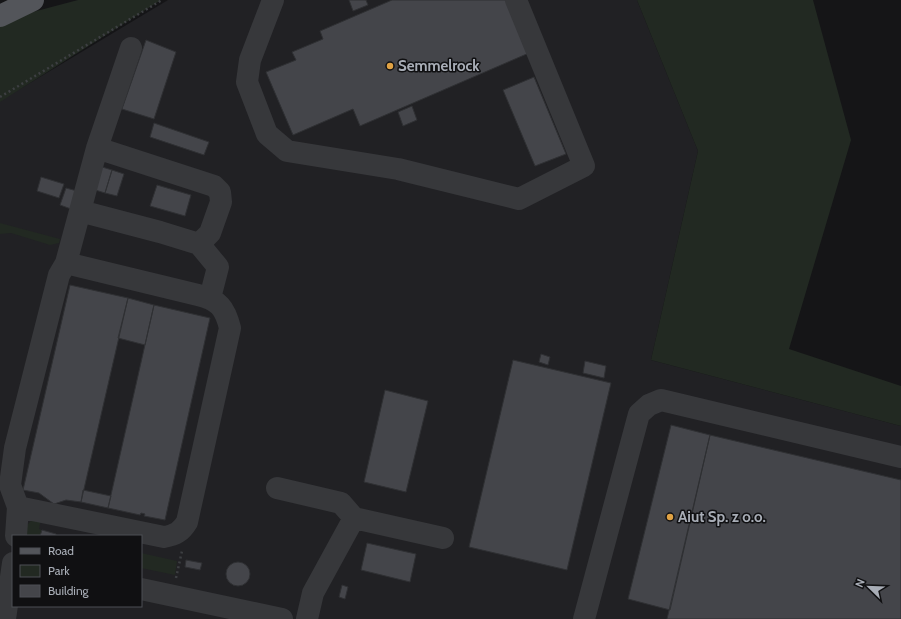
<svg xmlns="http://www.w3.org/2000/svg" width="901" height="619" font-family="Cabin,sans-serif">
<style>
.built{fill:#212124;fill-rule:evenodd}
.green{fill:#222922}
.building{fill:#44454a;stroke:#2f3033}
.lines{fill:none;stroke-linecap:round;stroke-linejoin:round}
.path{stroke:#3d3f42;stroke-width:2.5;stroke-dasharray:2 3;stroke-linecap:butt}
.minor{stroke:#37383b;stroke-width:22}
.major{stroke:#53555a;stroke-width:22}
.poi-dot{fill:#e0a244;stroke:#101012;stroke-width:1.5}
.labels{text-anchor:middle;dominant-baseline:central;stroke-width:3;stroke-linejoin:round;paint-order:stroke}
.poi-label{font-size:15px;font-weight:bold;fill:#a8adb6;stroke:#101012;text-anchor:start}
</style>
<rect width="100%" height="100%" fill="#151517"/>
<!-- built -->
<path class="built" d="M168,0H637L698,151L651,360L901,426V619H0V101ZM13,536H141V606H13Z"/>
<!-- green -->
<path class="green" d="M78,0H161L0,102V27L29,13Z
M637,0H813L851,140L789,349L901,386V426L651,360L698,151Z
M0,223L60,239L59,243L50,245L11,233L0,234Z
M41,519L39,529L42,530L41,536H26L27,525L32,520Z
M141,553L177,561L175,575L141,568Z"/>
<!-- building -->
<path class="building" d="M349,0H366L368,5L353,11Z
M392,0H506L529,53L360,126L353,109L293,135L266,72L296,60L292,52L323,39L320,31Z
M146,40L176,52L154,119L122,109Z
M534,77L566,154L535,166L503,90Z
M412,106L417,120L403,126L398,112Z
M154,123L209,142L204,155L150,137Z
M99,166L112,170L105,193L92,189Z
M112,170L124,174L117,196L105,193Z
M41,177L64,184L59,198L37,191Z
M157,185L191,195L185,216L150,206Z
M66,188L77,191L71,209L60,205Z
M70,285L128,298L81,502L66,500L54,504L39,493L23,490Z
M128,298L154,305L145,345L118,338Z
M154,305L210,318L165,520L144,516L145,514L141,513L140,515L108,508Z
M541,354L550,357L548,365L539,362Z
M513,360L611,383L567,570L469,547Z
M585,361L606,366L604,378L583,373Z
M385,390L428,401L406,492L364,482Z
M671,425L710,435L670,610L628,599Z
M710,435L901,480V619H667Z
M83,490L111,496L108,508L81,502Z
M42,530L56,534V536H40Z
M367,543L416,554L410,582L361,570Z
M186,560L202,563L200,570L185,567Z
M226 574a12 12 0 1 1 24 0a12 12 0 1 1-24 0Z
M342,585L348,587L345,599L339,597Z"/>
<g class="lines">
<!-- path -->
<path class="path" d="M0,97L162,0
M176,578L182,551"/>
<!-- minor -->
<path class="minor" d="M273,0L250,60L247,82L267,134L287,151L398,169L519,199L584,166L516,0
M80,211L160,232L199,244L210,233L221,202L220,192L214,186L97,148
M199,244L218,267L210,298
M66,263L97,148L131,48
M277,488L341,503L354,518
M16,536L18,507L10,485L15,448L59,275L66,263L198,295C219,300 225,308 230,328L187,522C181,532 175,535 164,537L18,507
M141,589L282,619
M5,619L13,563
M307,619L313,593L354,518L443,538
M584,619L639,414L649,405L661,400L901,457"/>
<!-- major -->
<path class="major" d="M0,16L33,0"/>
</g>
<!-- markers -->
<g class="poi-dot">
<circle cx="390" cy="66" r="4"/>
<circle cx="670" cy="517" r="4"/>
</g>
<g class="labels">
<!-- poi labels -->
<g class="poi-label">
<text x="398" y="66">Semmelrock</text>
<text x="678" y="517">Aiut Sp. z o.o.</text>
</g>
</g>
<!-- legend -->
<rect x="12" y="535" width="130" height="72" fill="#101012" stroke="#4d4f54"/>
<rect x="20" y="548" width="20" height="6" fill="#53555a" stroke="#4d4f54"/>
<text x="48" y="555" font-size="12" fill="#a8adb6">Road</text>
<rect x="20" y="565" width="20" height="12" fill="#222922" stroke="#4d4f54"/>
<text x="48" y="575" font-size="12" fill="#a8adb6">Park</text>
<rect x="20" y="585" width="20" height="12" fill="#44454a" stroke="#4d4f54"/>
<text x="48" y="595" font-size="12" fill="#a8adb6">Building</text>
<!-- north arrow -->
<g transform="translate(869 587) rotate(293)" stroke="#101012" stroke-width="3" paint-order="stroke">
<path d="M0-3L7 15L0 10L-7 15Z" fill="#a8adb6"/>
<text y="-6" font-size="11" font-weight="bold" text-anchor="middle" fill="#a8adb6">N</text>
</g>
</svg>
